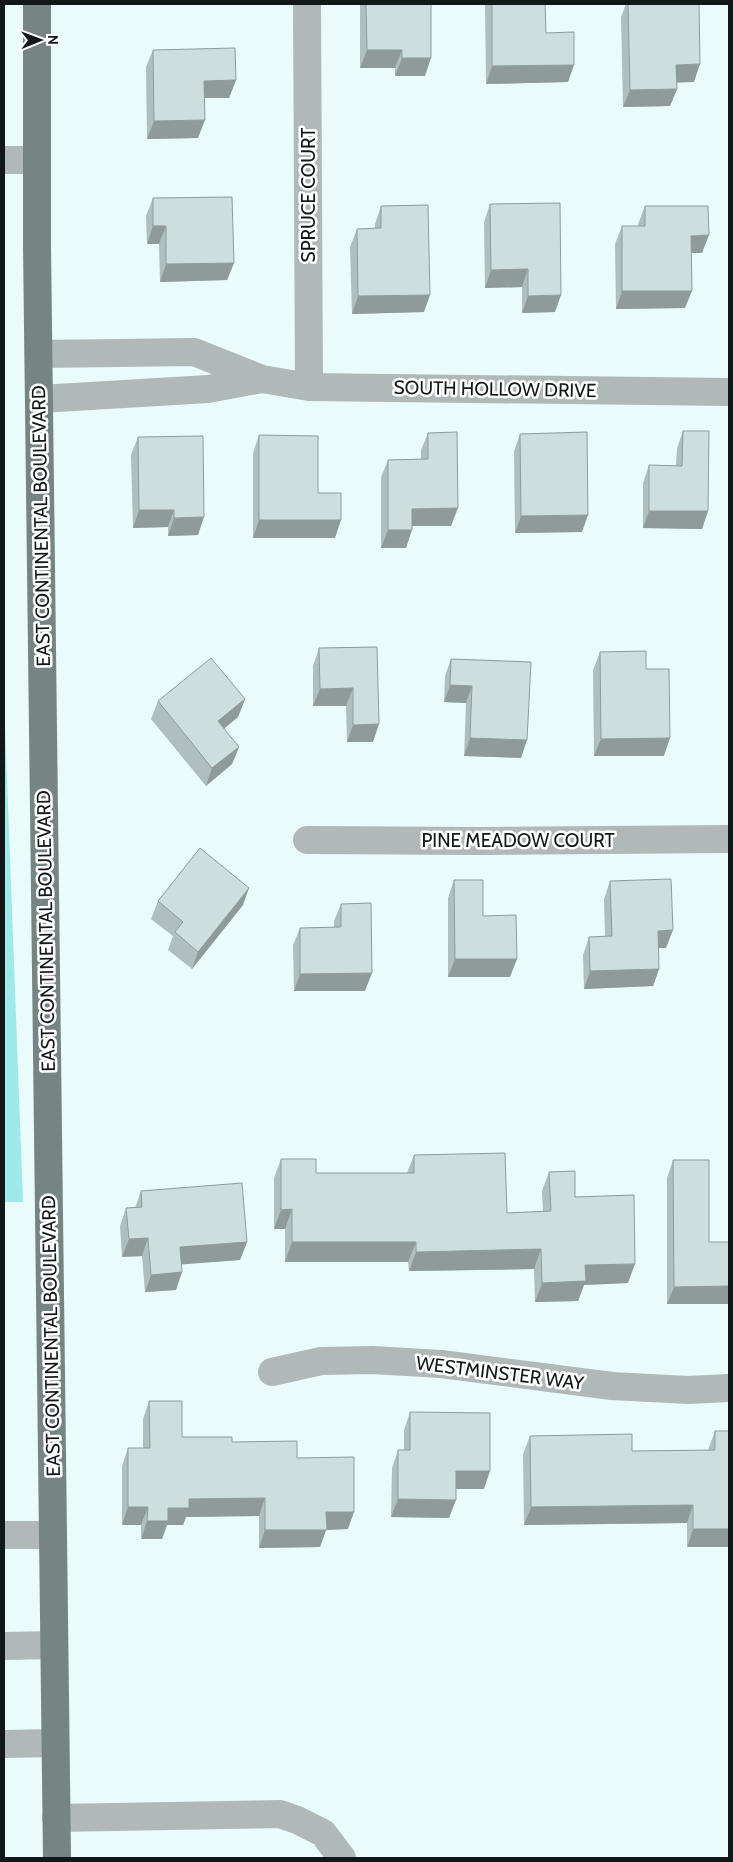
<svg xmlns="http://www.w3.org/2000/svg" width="733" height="1862" font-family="Cabin,sans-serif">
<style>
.green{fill:#9ee9e9}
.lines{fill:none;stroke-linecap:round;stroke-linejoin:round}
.minor{stroke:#b0b8b8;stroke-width:28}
.major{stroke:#768483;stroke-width:28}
.wall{fill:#afbfbf}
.shaded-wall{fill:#8f9b9b}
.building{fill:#ccdede;stroke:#8f9b9b}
.labels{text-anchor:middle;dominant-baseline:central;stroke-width:5;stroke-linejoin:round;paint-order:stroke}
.street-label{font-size:19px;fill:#121818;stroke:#fff}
</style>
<rect width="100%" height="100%" fill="#e9fbfb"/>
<!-- green -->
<path class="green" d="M4,700L23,1202H4Z"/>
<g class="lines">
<!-- minor -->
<path class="minor" d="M307,4L309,387
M4,160H37
M39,354L194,352L262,379L309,387L729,392
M40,399L208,389L262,379
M307,840L477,841L729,839
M272,1372L321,1361L372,1360L441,1364L612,1386L688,1390L729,1388
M4,1535H53
M4,1646L54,1645
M4,1744L55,1743
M56,1818L280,1814L297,1820L323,1833L342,1858"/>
<!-- major -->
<path class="major" d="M37,4V246L57,1858"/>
</g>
<!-- wall -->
<path class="wall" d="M360,4H431L425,76H395V68H360Z
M485,4H545L546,33L568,82L486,84Z
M626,4H699L694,82H676L677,89L670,106L623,107L621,17Z
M153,50L236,80L229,98H204L198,138L147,139L146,67Z
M153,198L234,263L227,280L160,282L159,244H147L146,216Z
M490,204L555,312L522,313V287L485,288L484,222Z
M381,206L424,312L352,314L350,247L357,229H375V224Z
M645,206L702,253H691L685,308L616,309L615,244L622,226H638V224Z
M683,431L708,511L702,529L643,528V483L649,465L676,466L677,448Z
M428,433L451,526H412L406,548H381V477L388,460L421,459V450Z
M520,434L582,532L515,533L514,451Z
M259,435L318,493L335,538H253V453Z
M138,437L198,535L168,536V527L133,528L131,455Z
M377,647L373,742H347L346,706H313V666L319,648Z
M600,652L646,669L664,756H594L593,670Z
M451,659L531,662L521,758L464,756L466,703L444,702L445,676Z
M245,699L238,717L224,729L239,747L232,764L206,786L151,719L158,701Z
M454,880L483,916L510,977H448V898Z
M610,881L666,948H659V969L653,986L584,989L583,955L589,937L605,936L604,899Z
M158,901L243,905L192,969L168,950L173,936L151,919Z
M341,904L365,991H294L293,945L300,928L334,927V921Z
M414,1155L507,1213L543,1211L542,1191L549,1172L575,1197L628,1283L584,1285L578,1301L535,1302L534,1269L409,1271L408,1262H285V1229H274V1178L281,1159L316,1173H407Z
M673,1160L709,1242H729V1304H667V1178Z
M141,1191L247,1242L240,1260L182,1264L176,1290L145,1292L142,1256L122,1257L120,1226L126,1208H135Z
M149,1401L182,1437L232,1442L297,1458L348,1529L326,1530L320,1547L259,1548V1516L186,1517L183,1525H167L162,1539H141V1525H122V1466L128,1448H143V1419Z
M410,1412L484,1489H456L449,1518L391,1517L392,1468L398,1450H404V1430Z
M715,1431H729L687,1547V1523L524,1525L523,1454L530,1436L632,1451L708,1450Z"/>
<!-- shaded-wall -->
<path class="shaded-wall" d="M367,50H402L395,68H360Z
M402,58H431L425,76H395Z
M700,64L694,82L669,83L676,65Z
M574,65L568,82L486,84L492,66Z
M236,80L229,98H198L204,81Z
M677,89L670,106L623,107L630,90Z
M205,120L198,138L147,139L154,121Z
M153,226H166L159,244H147Z
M709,235L702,253H684L691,236Z
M234,263L227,280L160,282L166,264Z
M528,269L522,287L485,288L491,270Z
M622,291H692L685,308L616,309Z
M430,295L424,312L352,314L358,296Z
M561,295L555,312L522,313L528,296Z
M458,508L451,526H405L412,509Z
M139,510H174L168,527L133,528Z
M649,511H708L702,529L643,528Z
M588,515L582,532L515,533L521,516Z
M204,517L198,535L168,536L174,518Z
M259,520H341L335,538H253Z
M388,530H412L406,548H381Z
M450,685L472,686L466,703L444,702Z
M353,688L346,706H313L320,689Z
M245,699L238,717L211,739L218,721Z
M379,724L373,742H347L353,725Z
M470,738L527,740L521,758L464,756Z
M670,738L664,756H594L601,739Z
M239,747L232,764L206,786L212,768Z
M249,888L243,905L192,969L198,952Z
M673,930L666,948H652L658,931Z
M455,959H517L510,977H448Z
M659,969L653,986L584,989L590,971Z
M372,973L365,991H294L300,974Z
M292,1209L285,1229H274L281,1210Z
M148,1238L142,1256L122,1257L129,1239Z
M247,1242L240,1260L174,1265L180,1247Z
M292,1242H416L408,1262H285Z
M541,1249L534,1269L409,1271L416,1252Z
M635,1264L628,1283L584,1285L578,1301L535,1302L542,1283L585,1265Z
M182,1272L176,1290L145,1292L151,1275Z
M729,1286V1304H667L674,1287Z
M456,1471H490L484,1489H450Z
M265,1498L259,1516L186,1517L183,1525H167L162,1539H141L147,1521L168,1508L189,1499Z
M398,1499L456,1500L449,1518L391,1517Z
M693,1505L687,1523L524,1525L531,1507Z
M128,1507H148L141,1525H122Z
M326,1512H354L348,1529L326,1530L320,1547L259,1548L265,1530Z
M693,1529H729V1547H687Z"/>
<!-- building -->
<path class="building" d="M366,4H431V58H402V50H367Z
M492,4H545L546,33L574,32V65L492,66Z
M628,4H699L700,64L676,65L677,89L630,90Z
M235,48L236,80L204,81L205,120L154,121L153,50Z
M232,197L234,263L166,264V226H153V198Z
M560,203L561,295L528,296V269L491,270L490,204Z
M428,205L430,295L358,296L357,229L381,228V206Z
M645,206H708L709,235L691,236L692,291H622V226H645Z
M683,431H709L708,511H649V465L682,466Z
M457,432L458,508L412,509V530H388V460L428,459V433Z
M587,432L588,515L521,516L520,434Z
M259,435L318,436V493H341V520H259Z
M203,436L204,517L174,518V510H139L138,437Z
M377,647L379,724L353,725V688L320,689L319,648Z
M646,651V669H669L670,738L601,739L600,652Z
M211,658L245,699L218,721L239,747L212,768L158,701Z
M451,659L531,662L527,740L470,738L472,686L450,685Z
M200,848L249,888L198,952L175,932L183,922L158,901Z
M671,879L673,930L658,931L659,969L590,971L589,937L612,936L610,881Z
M454,880H483V916L516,915L517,959H455Z
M371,903L372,973L300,974V928L341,927V904Z
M505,1153L507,1213L551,1211L549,1172L575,1171V1197L634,1195L635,1264L585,1265L586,1281L542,1283L541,1249L416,1252V1242H292V1209L281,1210V1159H316V1173H414V1155Z
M673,1160H709V1242H729V1286L674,1287Z
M242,1183L247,1242L180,1247L182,1272L151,1275L148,1238L129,1239L126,1208L142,1207L141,1191Z
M149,1401H182V1437H232V1442L297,1441V1458L354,1457V1512H326L327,1530H265V1498L189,1499V1508H168V1521H147L148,1507H128V1448H150Z
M410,1412L490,1413V1471H456V1500L398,1499V1450H410Z
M715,1431H729V1529H693V1505L531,1507L530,1436L632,1434V1451L715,1450Z"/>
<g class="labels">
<!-- street labels -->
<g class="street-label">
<text transform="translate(308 195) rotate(-90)">SPRUCE COURT</text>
<text transform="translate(495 389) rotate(1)">SOUTH HOLLOW DRIVE</text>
<text transform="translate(41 526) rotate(-91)">EAST CONTINENTAL BOULEVARD</text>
<text x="518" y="840">PINE MEADOW COURT</text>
<text transform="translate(46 931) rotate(-91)">EAST CONTINENTAL BOULEVARD</text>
<text transform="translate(51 1336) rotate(-91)">EAST CONTINENTAL BOULEVARD</text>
<text transform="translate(500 1373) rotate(7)">WESTMINSTER WAY</text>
</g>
</g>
<!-- border -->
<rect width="733" height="1862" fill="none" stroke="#121818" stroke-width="10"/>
<!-- north arrow -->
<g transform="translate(40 40) rotate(89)" stroke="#ffffff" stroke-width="4" paint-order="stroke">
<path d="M0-4L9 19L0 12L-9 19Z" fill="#121818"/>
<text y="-8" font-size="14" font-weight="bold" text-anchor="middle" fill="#121818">N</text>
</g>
</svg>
